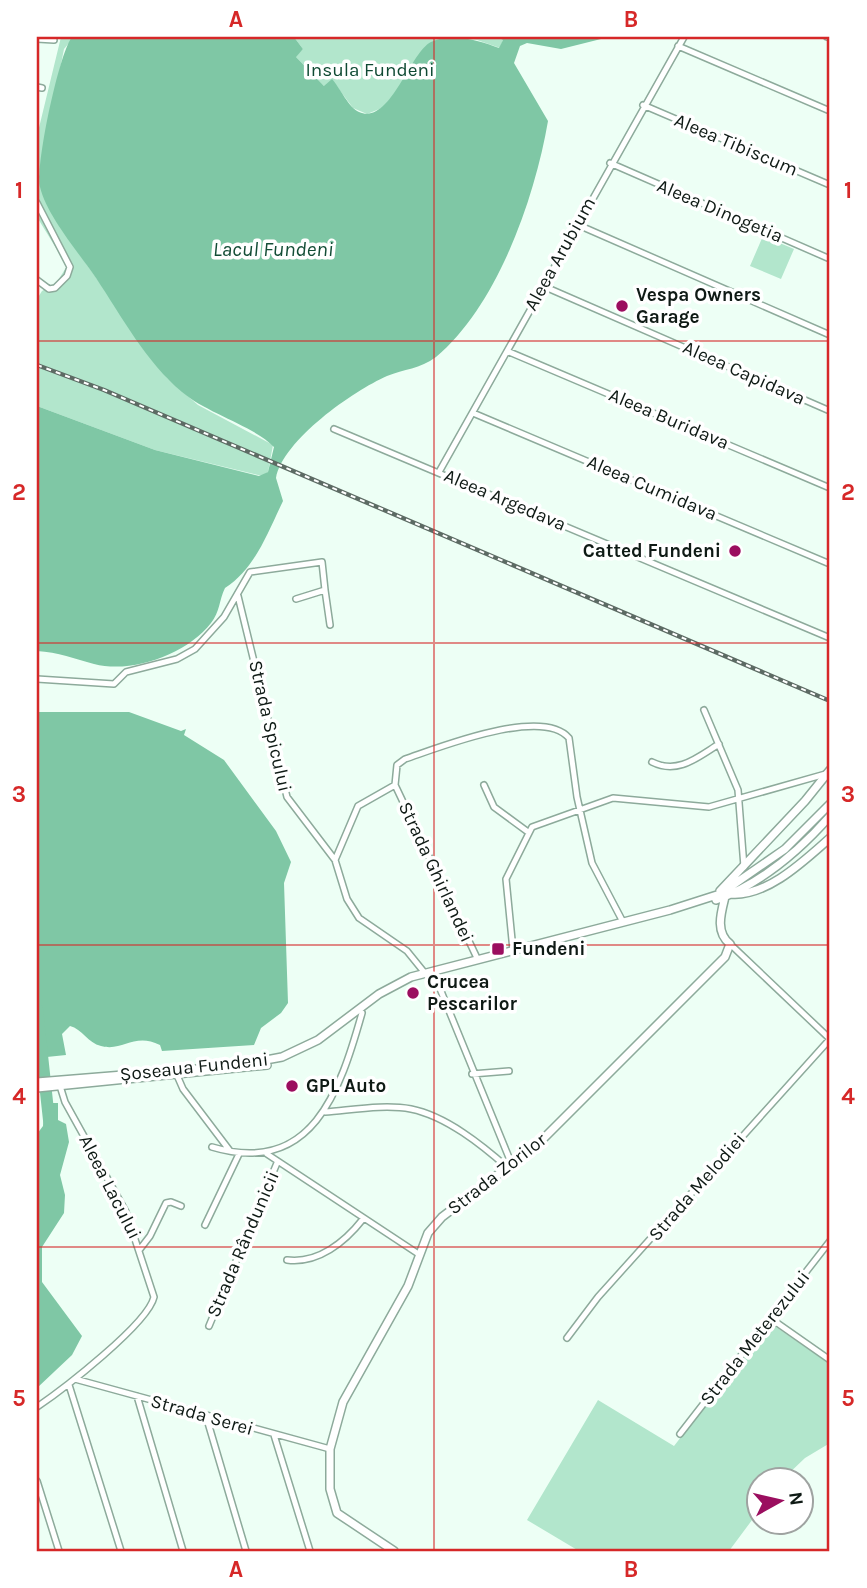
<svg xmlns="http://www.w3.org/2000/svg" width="867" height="1588" font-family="Karla,sans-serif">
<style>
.green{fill:#b2e6cc}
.water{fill:#7fc7a5}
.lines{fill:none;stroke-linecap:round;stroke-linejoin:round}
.river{stroke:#7fc7a5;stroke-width:12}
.street-casing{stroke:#8daa9b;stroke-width:8}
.secondary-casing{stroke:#8daa9b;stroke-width:10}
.street{stroke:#fff;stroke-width:5}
.secondary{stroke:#fff;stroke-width:7}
.rail-casing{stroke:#5d6b64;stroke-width:4.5}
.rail{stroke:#fff;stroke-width:2;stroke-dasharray:5;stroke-linecap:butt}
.grid{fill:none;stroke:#d62828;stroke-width:2;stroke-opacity:0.55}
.poi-dot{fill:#9b0e5f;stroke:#fff;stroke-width:2.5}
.labels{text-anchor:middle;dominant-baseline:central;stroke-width:7;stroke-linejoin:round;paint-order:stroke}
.park-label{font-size:19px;fill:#0f4a33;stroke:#fff}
.street-label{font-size:19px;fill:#0f1a15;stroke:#fff}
.poi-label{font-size:19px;font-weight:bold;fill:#0f1a15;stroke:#fff;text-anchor:start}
.water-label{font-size:21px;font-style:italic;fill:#134d36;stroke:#fff}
.neatline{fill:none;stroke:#d62828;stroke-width:2.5}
.grid-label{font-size:23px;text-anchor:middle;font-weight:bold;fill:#d62828}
</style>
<rect width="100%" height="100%" fill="#edfff5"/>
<!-- green -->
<path class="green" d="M61,37H74L64,49L39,175L68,238L167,378L198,405L273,445L268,472L262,476L155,450L37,406V299L42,291L57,282L67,266L37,217V136Z
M294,37H496L503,40L500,48L477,40L445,38L382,108L367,114L353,108L332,80L325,87L295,56L303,49Z
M763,236L794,249L781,279L750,266Z
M770,1323L830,1364V1443L805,1458L783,1479L758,1480V1512L729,1551H579L527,1520L598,1400L674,1446Z"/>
<!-- water -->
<path class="water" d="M72,37H294L303,49L296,57L324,86L332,79C340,88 349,108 359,112C390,126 410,52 431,42C452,32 480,41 499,48L503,40L496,37H609L561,49L527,43L520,46L514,63L548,121C535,197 498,305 436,357C420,369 404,369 387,376C353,391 283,440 276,478L283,501C268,532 255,569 225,588C219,600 220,612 211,623C187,654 133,674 94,664C75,659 58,652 37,651V406L155,450L259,476L268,472L274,447C254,426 208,414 182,392C146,362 122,317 96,278C79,253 47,216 40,187C35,167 59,53 72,37Z
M37,712H129L181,731L186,729L184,735L224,760L276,831L291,862L284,883L288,1003L281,1013L261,1028L254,1045L162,1051L160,1045C134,1032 123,1052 101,1046C88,1043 82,1029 70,1026L62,1034L66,1055L37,1058Z
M44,1103H58V1120L66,1124L69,1142L60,1175L65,1195L64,1213L42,1247V1282L82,1336L72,1355L37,1388V1134L43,1126Z"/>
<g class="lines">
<!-- river -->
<path class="river" d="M37,1009L49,1120"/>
<defs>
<path id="street" d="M827,37L830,38
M37,39L54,40
M678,46L830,111
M37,87L42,88
M643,105L830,185
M610,163L830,259
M37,203L70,267L67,276L55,288L49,289L37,280
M576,224L830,335
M543,286L830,411
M507,351L830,488
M473,413L830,564
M334,429L830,638
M439,472L684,37
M325,590L330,625
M238,596L287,797L335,860L347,899L359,918L407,951L424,972
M37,679L114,684L126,672L177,659L195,649L224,617L250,572L322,562L325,590L296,599
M704,710L738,790L744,867
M652,762C678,775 698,757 719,744
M484,785L494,807L528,832
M335,860L358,806L395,785
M730,944L830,1039
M513,950L506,879L532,827L613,798L709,807L829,773
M477,958L395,785L397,765L405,759C438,748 542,706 569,738L577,797L592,863L623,922
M434,974L512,1165
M176,1073L183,1089L230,1151
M472,1074L509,1071
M325,1112C352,1110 384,1104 411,1109C446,1116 482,1145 508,1168
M212,1147C312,1177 340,1091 362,1013
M267,1154L420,1255
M205,1225L239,1154
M140,1249L150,1236L166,1203L171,1202L181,1206
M287,1260C318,1264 345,1242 363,1219
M770,1318L830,1360
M209,1326L277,1163
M567,1338L598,1297L830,1039
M75,1379L330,1449
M69,1385L121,1551
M137,1396L183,1551
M37,1407C62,1390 148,1324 154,1297L126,1212L65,1102L60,1086
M206,1416L246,1551
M680,1434L830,1241
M274,1435L310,1551
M37,1481L59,1551"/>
<path id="secondary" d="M720,891L805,801L830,770
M731,894C767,897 805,860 830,838
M716,900C760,884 800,850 830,816
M37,1082L234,1066L282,1057L318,1040L379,994L411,977L670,910L720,894L785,849L830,804
M37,1088L267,1065
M394,1551L337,1513L330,1489V1449L343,1402L408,1286L428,1233L442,1217L538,1144L725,957L730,944C715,932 721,913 725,897"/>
</defs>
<!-- street casing -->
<use href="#street" class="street-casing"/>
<!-- secondary casing -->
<use href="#secondary" class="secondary-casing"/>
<!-- street -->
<use href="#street" class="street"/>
<!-- secondary -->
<use href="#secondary" class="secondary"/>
<defs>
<path id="rail" d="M37,365L104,390L830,701"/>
</defs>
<!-- rail casing -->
<use href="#rail" class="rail-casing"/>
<!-- rail -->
<use href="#rail" class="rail"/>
</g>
<!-- grid -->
<path class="grid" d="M434,37V1551M37,341H830M37,643H830M37,945H830M37,1247H830"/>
<!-- markers -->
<g class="poi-dot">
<circle cx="622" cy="306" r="7"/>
<circle cx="735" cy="551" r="7"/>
<rect x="491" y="942" width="14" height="14" rx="3.5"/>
<circle cx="413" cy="993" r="7"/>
<circle cx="292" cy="1086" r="7"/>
</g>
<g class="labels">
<!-- park labels -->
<g class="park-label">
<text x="370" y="70">Insula Fundeni</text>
</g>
<!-- street labels -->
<g class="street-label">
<text transform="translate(736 145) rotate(23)">Aleea Tibiscum</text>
<text transform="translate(720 211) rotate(23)">Aleea Dinogetia</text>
<text transform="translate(560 254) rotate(-61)">Aleea Arubium</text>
<text transform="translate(744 373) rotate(24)">Aleea Capidava</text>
<text transform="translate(669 419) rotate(23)">Aleea Buridava</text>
<text transform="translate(652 488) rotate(23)">Aleea Cumidava</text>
<text transform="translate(505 500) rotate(23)">Aleea Argedava</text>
<text transform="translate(270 726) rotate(77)">Strada Spicului</text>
<text transform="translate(436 872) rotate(65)">Strada Ghirlandei</text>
<text transform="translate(194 1067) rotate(-6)">Șoseaua Fundeni</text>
<text transform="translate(497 1174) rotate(-38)">Strada Zorilor</text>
<text transform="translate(110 1187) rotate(63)">Aleea Lacului</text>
<text transform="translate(697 1187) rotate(-49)">Strada Melodiei</text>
<text transform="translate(243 1244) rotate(-67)">Strada Rândunicii</text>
<text transform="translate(755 1338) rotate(-52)">Strada Meterezului</text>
<text transform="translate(202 1415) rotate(16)">Strada Serei</text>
</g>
<!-- poi labels -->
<g class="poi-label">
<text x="636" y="295">Vespa Owners<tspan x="636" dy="22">Garage</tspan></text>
<text x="721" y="551" text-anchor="end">Catted Fundeni</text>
<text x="512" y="949">Fundeni</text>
<text x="427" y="982">Crucea<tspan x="427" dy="22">Pescarilor</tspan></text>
<text x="306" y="1086">GPL Auto</text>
</g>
<!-- water labels -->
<g class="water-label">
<text x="273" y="249">Lacul Fundeni</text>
</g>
</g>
<!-- border -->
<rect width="867" height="1588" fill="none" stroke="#ffffff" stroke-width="77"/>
<!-- north arrow -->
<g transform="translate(780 1501) rotate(82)"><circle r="33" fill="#ffffff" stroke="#9fa3a1" stroke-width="2"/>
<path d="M0-5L12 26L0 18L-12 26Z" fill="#9b0e5f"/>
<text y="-10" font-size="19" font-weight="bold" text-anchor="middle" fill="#0f1a15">N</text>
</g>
<rect x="38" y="38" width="790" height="1512" class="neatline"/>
<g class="grid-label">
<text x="236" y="27">A</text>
<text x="631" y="27">B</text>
<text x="19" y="198">1</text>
<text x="848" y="198">1</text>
<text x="19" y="500">2</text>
<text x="848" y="500">2</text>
<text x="19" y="802">3</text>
<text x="848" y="802">3</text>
<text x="19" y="1104">4</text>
<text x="848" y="1104">4</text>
<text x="19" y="1406">5</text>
<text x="848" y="1406">5</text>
<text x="236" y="1577">A</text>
<text x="631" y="1577">B</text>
</g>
</svg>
